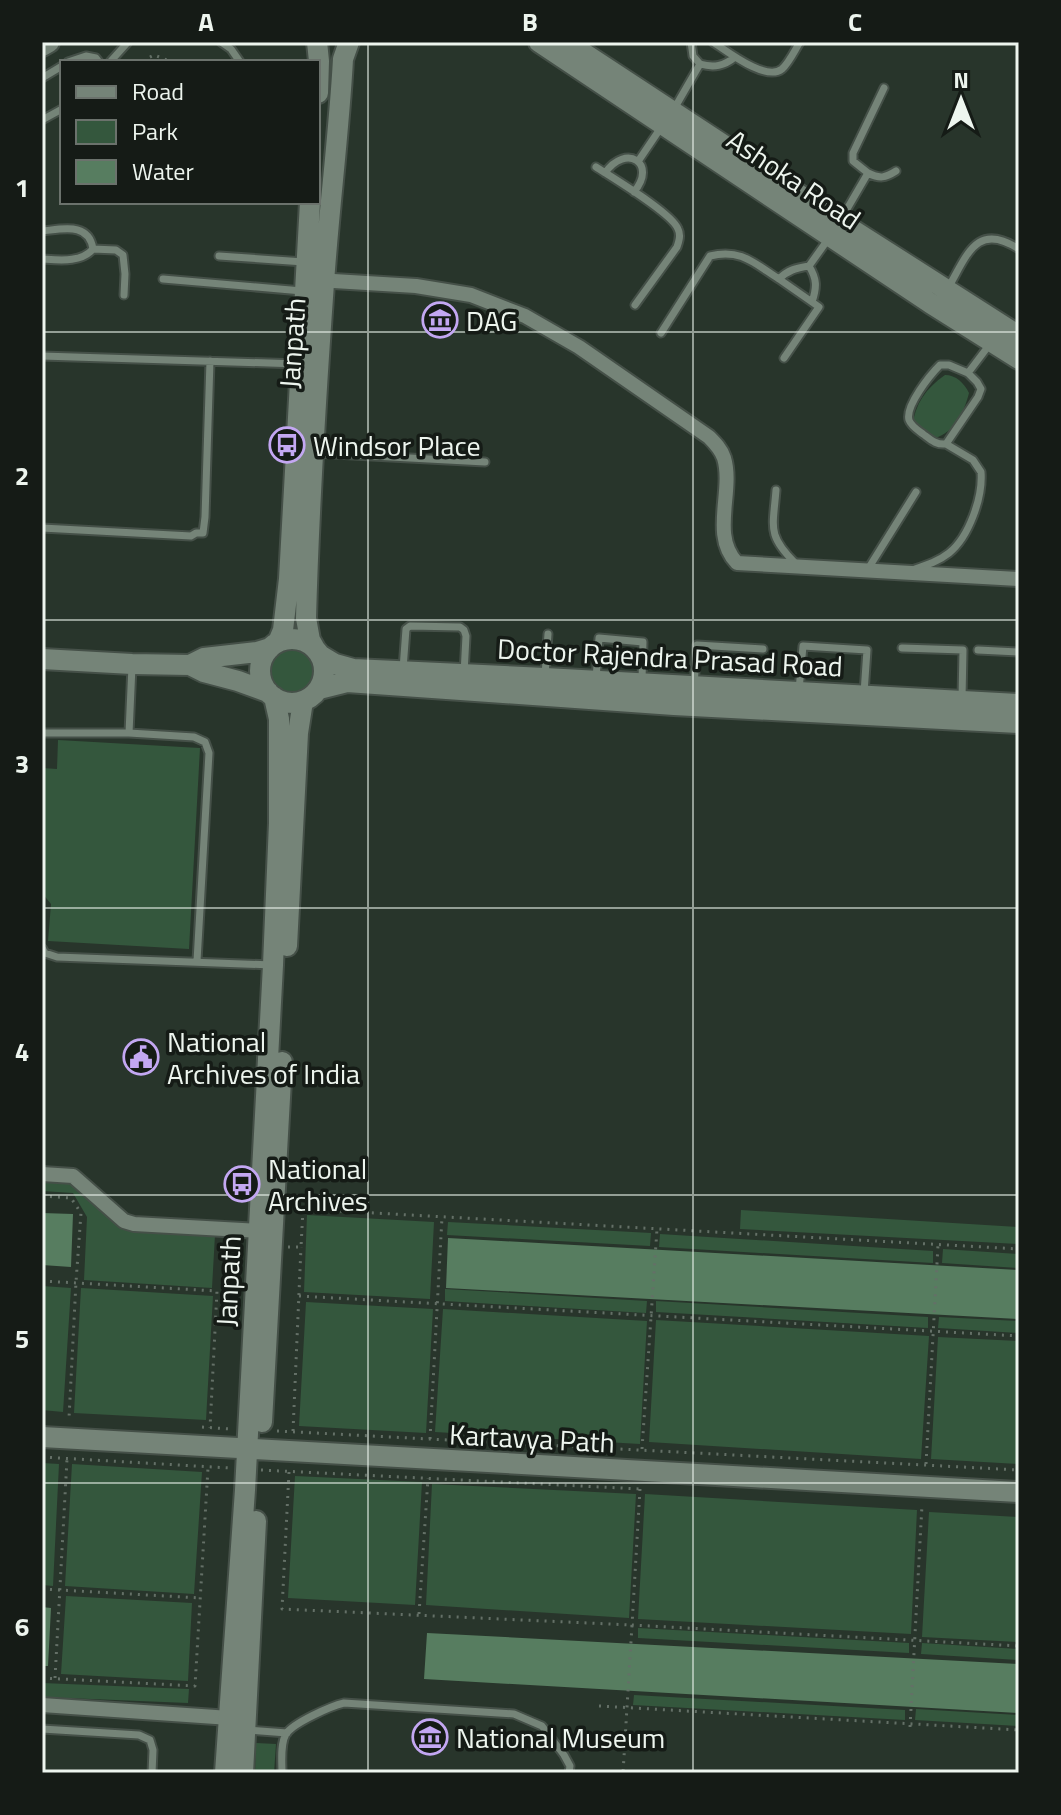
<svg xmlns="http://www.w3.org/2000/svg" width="1061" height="1815" font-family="'Titillium Web',sans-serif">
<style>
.green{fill:#34573d}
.water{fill:#577d60}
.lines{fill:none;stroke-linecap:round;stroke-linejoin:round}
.lane-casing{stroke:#455048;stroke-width:11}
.street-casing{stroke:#455048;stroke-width:18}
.secondary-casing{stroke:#455048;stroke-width:24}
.path{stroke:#647067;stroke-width:3;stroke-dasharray:2 6;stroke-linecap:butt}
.lane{stroke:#758478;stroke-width:7}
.street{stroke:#758478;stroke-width:14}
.secondary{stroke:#758478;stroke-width:20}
.grid{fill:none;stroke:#edf5ee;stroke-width:2;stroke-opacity:0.55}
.labels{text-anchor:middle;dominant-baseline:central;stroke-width:7;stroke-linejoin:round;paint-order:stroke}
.street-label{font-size:28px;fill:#edf5ee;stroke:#151b16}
.poi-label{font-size:28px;fill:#edf5ee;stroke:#151b16;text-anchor:start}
.neatline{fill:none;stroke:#edf5ee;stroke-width:3}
.grid-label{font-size:26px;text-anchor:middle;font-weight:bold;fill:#edf5ee}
</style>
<rect width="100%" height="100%" fill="#28352b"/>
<!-- green -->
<path class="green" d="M945,375C956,375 964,383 969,393C964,413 953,436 930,439L912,427C915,404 926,388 945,375Z
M271 671a22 22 0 1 1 44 0a22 22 0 1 1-44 0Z
M58,740L200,748L189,949L48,941L51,904L42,893V768L57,769Z
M42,1180L72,1182L119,1226L137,1232L215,1235L212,1288L84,1280L87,1217L73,1193L42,1191Z
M741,1210L1019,1227V1244L740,1229Z
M307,1215L434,1222L430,1299L304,1292Z
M448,1222L651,1233L650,1246L447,1235Z
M660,1234L933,1251V1263L659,1247Z
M943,1249L1019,1254V1268L942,1263Z
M42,1286L71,1288L63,1412L42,1410Z
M81,1288L213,1296L206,1420L74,1413Z
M445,1289L647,1301L646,1313L445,1301Z
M656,1301L928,1317V1328L656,1312Z
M306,1302L433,1309L426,1433L299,1426Z
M443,1309L647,1321L640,1444L435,1432Z
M939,1317L1019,1321V1333L938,1328Z
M656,1320L929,1336L921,1459L649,1442Z
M938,1337L1019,1341V1464L931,1459Z
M42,1463L59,1464L53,1586L42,1585Z
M72,1464L202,1472L194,1594L65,1586Z
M295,1476L422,1482L415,1605L288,1598Z
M432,1484L636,1494L629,1618L426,1605Z
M645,1494L917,1510L911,1634L638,1619Z
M929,1512L1019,1517V1642L922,1637Z
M66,1596L192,1603L188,1681L61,1674Z
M638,1628L909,1643V1653L638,1638Z
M922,1643L1019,1649V1660L921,1654Z
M42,1683L189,1689L188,1703L42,1697Z
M634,1695L905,1710V1720L633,1705Z
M916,1709L1019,1715V1726L915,1720Z
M256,1743L276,1744L274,1773H255Z"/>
<!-- water -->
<path class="water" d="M42,1213L73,1214L71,1267L42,1265Z
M448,1238L1019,1270V1319L446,1288Z
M42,1607L51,1608L48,1666H42Z
M427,1633L1019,1664V1713L424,1679Z"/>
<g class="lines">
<defs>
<path id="lane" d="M221,42L231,49L240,62
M713,42C727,51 766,82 782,69C789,63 795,50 800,42
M68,62L86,56L96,58L99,62
M110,62L128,42
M700,64C714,68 724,66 735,57
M42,78L62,66
M674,109L700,64L693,56L691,42
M42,120L62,109
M639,160L662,126
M596,167C613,178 672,213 678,229C681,235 679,241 677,247L635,305
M605,173C626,143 658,163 634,192
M868,173L853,161V153L884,88
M840,221L868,173C880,179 885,178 896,171
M42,231C63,229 89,222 93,249C81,263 59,260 42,259
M93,249L116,250L123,255L125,274L124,295
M219,256L304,262
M809,266C817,279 817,287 812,302L779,279C788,270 796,268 809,266L829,238
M163,279L302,291
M948,288C967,256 976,221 1019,249
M661,333L710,256C741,248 755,264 779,279
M42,356L299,364
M784,358L819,307L812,302
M968,373L977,382L981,389L978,397L946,444C936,445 931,440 923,434C919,431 911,426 909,420C905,406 930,375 940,365H949L968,373L990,344
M316,453L485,462
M776,490C773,528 767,535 795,563
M42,528L191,536L196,533H203L205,517L210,361
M868,569L916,492
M915,569C927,565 939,561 949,553C969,537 983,497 981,472L973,460L946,444
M902,648L963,650L962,698
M978,650L1019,652
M403,669L406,629L410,626L460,627L464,630L466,636L464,674
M545,675L548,634
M596,679L599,638L643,642L642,680
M694,685L697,645L763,649
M799,690L803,646L867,650L864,693
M42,733H129L194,737L205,742L209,753L197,961
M129,733L132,666
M42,948L45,953L57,957L272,965
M42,1729L139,1735L150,1740L153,1750L152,1773
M249,1730L287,1733
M282,1773C282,1762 280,1744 286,1734C293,1723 331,1706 344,1703L514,1714L542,1726L564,1755L570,1766L569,1773"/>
<path id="street" d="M317,280L416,286L471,295L525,316L579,347L709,437C715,443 721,449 724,458C734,491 710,535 737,563L1019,579
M42,1174L73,1176L124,1221L134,1224L259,1231
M42,1705L230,1718"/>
<path id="secondary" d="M317,42L319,61L318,93
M539,42L930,303L1019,359
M567,42L853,230L1019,336
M42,46L49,42
M260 671a32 32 0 1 1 64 0a32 32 0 1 1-64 0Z
M278,642L283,630L289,579L310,202
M314,647L310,640L306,618C309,506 316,395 324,283C329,208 339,134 343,59L349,42
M320,655L335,664L353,669L545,678L1019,704
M42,659L132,664L190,665L204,658L257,652L270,648
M190,665L204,672L238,681L268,692
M319,689L347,682L674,705L1019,723
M287,946L298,733L303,701
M262,1422L282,1062
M42,1437L1019,1492
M225,1773L245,1490L273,965L279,823V719L274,697
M243,1773L256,1521"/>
</defs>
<!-- lane casing -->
<use href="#lane" class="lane-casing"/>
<!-- street casing -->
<use href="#street" class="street-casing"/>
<!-- secondary casing -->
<use href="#secondary" class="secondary-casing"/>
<!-- path -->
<path class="path" d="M144,62L146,59L154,55L172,62
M194,62H211
M42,1196L71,1198L81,1213L76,1282L69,1418
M288,1247H301L303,1209L1019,1249
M42,1281L217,1291L210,1428
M299,1296L1019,1336
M202,1427L230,1429
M277,1431L1019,1470
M293,1431L301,1247
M430,1439L442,1217
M642,1449L657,1229
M42,1457L230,1468
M926,1464L938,1245
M261,1470L641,1489
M289,1472L282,1609L632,1625L623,1773
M640,1489L632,1625L1019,1646
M42,1589L201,1598
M419,1614L428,1478
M42,1678L195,1686L208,1468
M55,1678L67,1459
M599,1706L1019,1730
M910,1727L922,1505"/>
<!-- lane -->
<use href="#lane" class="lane"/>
<!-- street -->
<use href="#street" class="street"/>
<!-- secondary -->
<use href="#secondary" class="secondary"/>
</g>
<!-- grid -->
<path class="grid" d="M368,42V1773M693,42V1773M42,332H1019M42,620H1019M42,908H1019M42,1195H1019M42,1483H1019"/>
<!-- icons -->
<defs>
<symbol id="museum-ring" viewBox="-11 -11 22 22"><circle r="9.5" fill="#151b16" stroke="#c3a7f2" stroke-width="1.5"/><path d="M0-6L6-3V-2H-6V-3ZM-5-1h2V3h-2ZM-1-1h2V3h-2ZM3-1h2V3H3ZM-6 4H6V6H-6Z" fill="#c3a7f2"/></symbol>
<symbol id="bus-ring" viewBox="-11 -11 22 22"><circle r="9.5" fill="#151b16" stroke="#c3a7f2" stroke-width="1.5"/><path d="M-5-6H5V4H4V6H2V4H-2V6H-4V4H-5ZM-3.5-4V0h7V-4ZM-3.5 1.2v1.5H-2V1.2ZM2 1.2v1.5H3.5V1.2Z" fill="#c3a7f2"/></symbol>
<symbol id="civic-ring" viewBox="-11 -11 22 22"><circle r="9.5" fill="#151b16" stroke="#c3a7f2" stroke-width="1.5"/><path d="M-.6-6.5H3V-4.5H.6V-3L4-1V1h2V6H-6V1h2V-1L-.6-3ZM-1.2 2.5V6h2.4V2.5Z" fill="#c3a7f2"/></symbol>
</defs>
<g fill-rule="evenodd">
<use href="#museum-ring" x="420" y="300" width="40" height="40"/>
<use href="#bus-ring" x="267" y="425" width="40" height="40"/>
<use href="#civic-ring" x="121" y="1037" width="40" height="40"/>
<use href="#bus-ring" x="222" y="1164" width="40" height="40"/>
<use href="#museum-ring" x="410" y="1717" width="40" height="40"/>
</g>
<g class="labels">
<!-- street labels -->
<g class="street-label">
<text transform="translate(794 179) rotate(34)">Ashoka Road</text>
<text transform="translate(292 343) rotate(-86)">Janpath</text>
<text transform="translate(670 657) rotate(3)">Doctor Rajendra Prasad Road</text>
<text transform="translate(228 1281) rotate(-87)">Janpath</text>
<text transform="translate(532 1438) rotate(3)">Kartavya Path</text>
</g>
<!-- poi labels -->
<g class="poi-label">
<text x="466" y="320">DAG</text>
<text x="313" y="445">Windsor Place</text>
<text x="167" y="1041">National<tspan x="167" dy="32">Archives of India</tspan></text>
<text x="268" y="1168">National<tspan x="268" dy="32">Archives</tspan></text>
<text x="456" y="1737">National Museum</text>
</g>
</g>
<!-- border -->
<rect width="1061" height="1815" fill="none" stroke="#151b16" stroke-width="88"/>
<!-- legend -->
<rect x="60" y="60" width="260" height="144" fill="#151b16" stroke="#6b726c" stroke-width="2"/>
<rect x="76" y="86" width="40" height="12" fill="#758478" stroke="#6b726c" stroke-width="2"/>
<text x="132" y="100" font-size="24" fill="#edf5ee">Road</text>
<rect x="76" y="120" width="40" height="24" fill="#34573d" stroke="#6b726c" stroke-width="2"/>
<text x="132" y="140" font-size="24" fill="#edf5ee">Park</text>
<rect x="76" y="160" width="40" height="24" fill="#577d60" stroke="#6b726c" stroke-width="2"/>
<text x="132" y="180" font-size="24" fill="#edf5ee">Water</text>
<!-- north arrow -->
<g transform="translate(961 100)" stroke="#151b16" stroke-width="6" paint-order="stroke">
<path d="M0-6L14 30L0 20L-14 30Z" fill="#edf5ee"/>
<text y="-12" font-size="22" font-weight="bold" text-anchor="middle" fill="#edf5ee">N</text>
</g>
<rect x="44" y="44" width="973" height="1727" class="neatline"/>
<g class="grid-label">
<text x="206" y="31">A</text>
<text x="530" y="31">B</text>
<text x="855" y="31">C</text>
<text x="22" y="197">1</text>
<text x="22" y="485">2</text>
<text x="22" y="773">3</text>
<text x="22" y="1061">4</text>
<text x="22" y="1348">5</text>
<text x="22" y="1636">6</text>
</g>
</svg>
